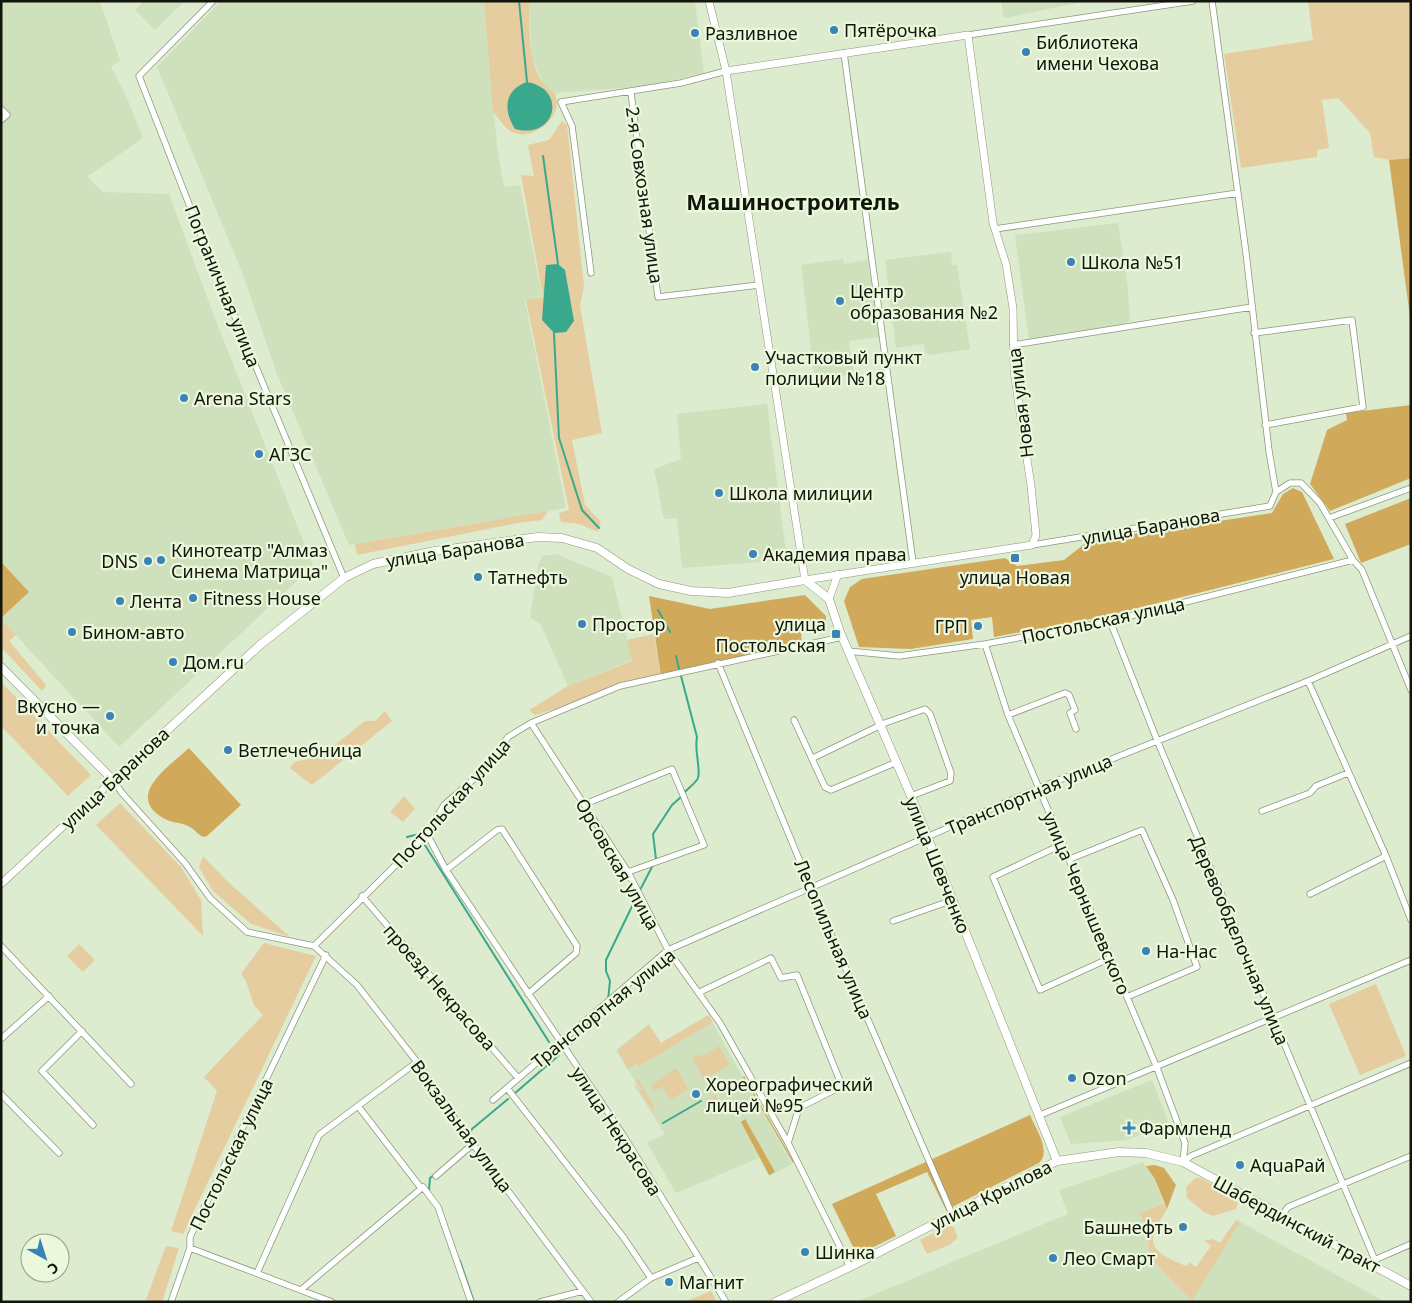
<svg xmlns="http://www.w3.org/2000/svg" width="1412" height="1303" font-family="'Noto Sans',sans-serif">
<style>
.built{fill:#cfe0bd}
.green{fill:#e6cda0}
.forest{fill:#d1a95b}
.water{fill:#39a88d}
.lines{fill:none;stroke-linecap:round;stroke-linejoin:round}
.stream{stroke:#39a88d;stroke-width:2}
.minor-casing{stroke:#8b987d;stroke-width:7}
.tertiary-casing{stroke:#8b987d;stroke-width:8}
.secondary-casing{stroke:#8b987d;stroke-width:9}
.minor{stroke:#fff;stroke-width:5.5}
.tertiary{stroke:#fff;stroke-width:7}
.secondary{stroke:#fff;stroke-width:8}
.poi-dot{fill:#3983b7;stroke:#ebf8db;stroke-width:2}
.labels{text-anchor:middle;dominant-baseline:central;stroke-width:4.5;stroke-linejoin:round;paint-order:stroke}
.poi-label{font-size:18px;fill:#11150b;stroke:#ebf8db;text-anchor:start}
.street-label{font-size:18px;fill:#11150b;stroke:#ebf8db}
.district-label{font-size:22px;font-weight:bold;fill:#11150b;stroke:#ebf8db}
</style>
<rect width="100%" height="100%" fill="#ddebce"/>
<!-- built -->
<path class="built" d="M1,1H100L120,61L111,67L127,98L143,138L87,177L103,192L169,194L214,316L313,566L119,747L1,619Z
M144,1H185L155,30L135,10Z
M221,1H484L497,146L504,187L520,185L542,296L525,301L566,508L349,545L277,374L242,272L157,67Z
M529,1H695L704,73L648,86L555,93L545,88L532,59Z
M1001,1H1087L1004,18Z
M1118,223L1128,289L1130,320L1124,325L1029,340L1015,235Z
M951,252L952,265H957L970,349L930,355L925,352L924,344L896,348L885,260Z
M843,259L844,264L868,260L879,337L849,341L854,375L815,381L801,265Z
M767,404L787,560L682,568L677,518L664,519L654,469L681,459L677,414Z
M556,554L612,577L632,660L568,686L541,625L530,617L539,562L543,556Z
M708,1015L792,1164L769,1176L759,1158L676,1193L647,1143L665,1134L634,1085L636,1083L616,1050L649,1024L661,1043Z
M1152,1080L1169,1123L1128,1140L1071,1144L1060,1117Z
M1143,1162L1155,1179L1164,1204L1139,1213L1143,1220L1151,1259L1192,1300L1240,1222L1386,1302H856L1068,1214L1059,1190Z"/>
<!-- green -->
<path class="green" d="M484,1H529C530,30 526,78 555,93C556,96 557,101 557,105C555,123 530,141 512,132C504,127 499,119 493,111Z
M1308,1H1411V158L1389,160L1374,157L1370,133L1338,98L1322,100L1329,148L1317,150V157L1241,168L1224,54L1313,40Z
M562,121L567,125L584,286L580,306L602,433L572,440L585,505L601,522L598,532L580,524L561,522L559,513L569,510L526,300L543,297L521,175L534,176L528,145L549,140Z
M548,511L542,520L518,523L357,555L355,544Z
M1,619L16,635L9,641L46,685L42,691L1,647Z
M654,634L661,676L535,715L529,710L568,686L632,661L627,640Z
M1,682L91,775L68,796L1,726Z
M385,711L392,721L312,785L290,768L294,762L321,756L365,721H375Z
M404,796L415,809L403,822L390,812Z
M120,803L181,867L201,900L203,936L96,825Z
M203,856L227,881L290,937L251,924L213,891L199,867Z
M264,943L316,956L183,1234L171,1231L217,1091L204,1077L263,1015L254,1005L246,981L241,974Z
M79,944L95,960L83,972L67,956Z
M1376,984L1406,1056L1360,1075L1329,1004Z
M709,1015L713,1022L639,1066L637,1063L628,1069L617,1050L649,1025L661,1043Z
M719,1046L730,1065L704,1079L692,1058L699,1054L701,1057Z
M676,1068L688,1089L670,1100L662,1087L654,1091L651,1086Z
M638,1079L654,1106L653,1112L639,1091L642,1089L635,1081Z
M715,1095L724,1111L716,1116L707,1100Z
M1196,1178H1201L1239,1200L1236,1209L1213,1216L1204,1212L1187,1198L1186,1187Z
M1164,1204L1167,1209C1157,1227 1142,1243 1165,1256C1173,1260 1179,1264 1188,1266L1189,1262L1196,1267L1211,1246L1204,1241L1213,1239L1220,1243L1236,1220L1240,1222L1192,1301L1151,1259L1143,1220L1139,1213Z
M950,1225L954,1227L958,1238L949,1245L927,1254L920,1240Z
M166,1246L179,1248L162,1302H145Z
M711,1291L717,1302H684Z"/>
<!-- forest -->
<path class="forest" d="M1411,158V324L1389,160Z
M1411,405V478L1330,511L1310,484L1327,430L1347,420L1346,413Z
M1293,488L1302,492L1334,559L1102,617L994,637L992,617L971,620L973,639L911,649L859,647L844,601L850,587L862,579L1005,558L1017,566L1064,560L1088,541L1272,513L1283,494Z
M1411,498V544L1361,563L1345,524Z
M2,563L29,592L1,618V564Z
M805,595L826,616L825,629L801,633L802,644L661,676L649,596L710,609Z
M189,748L241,805L207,836L203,837C197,834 195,829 188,826C180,822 171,823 163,818C124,795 171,765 189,748Z
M744,1076L794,1162L793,1163L743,1077Z
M1030,1115C1035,1128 1052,1151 1039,1163L946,1210L927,1172L876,1194L896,1236L857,1255L832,1204Z
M745,1119L775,1172L769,1175L741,1122Z
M1155,1165L1164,1168L1176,1185L1167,1209L1155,1179L1146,1166Z"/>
<!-- water -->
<path class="water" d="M527,82C568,89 556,140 515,129C503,110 504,90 527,82Z
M558,264L565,270L574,321L566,332L554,333L542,320L546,265Z"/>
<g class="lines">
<!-- stream -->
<path class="stream" d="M519,1L527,82
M543,156L558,264
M554,333L559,438L582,510L599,528
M658,610L670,632
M676,656L679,669
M681,676L697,737C694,750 701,769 698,778C696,783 688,788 684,793
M407,837L419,834
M423,842L549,1042
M656,859L653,834L672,805L681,797
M640,890L653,865
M608,1000L610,981L606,971V960L637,896
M568,1047L600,1012
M514,1094L559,1055L554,1048
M663,1123L701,1101
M470,1134L472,1129L508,1099
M429,1190L430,1178L434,1175
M460,1261L474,1302"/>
<defs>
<path id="minor" d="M213,1L139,76L201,235L344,578
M968,35L1193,1
M844,53L913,563
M631,93L658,297L759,285
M1,109L7,115L1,120
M995,229L1238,193
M591,273L572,126L561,102L681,83L726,71
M1254,333L1352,320L1363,407L1265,425
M1013,345L1252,307
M1276,492L1290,483H1301L1320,503L1353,560L1362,570L1411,690
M1329,518L1411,488
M1032,545L1270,506L1276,492L1269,451L1246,253L1212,1
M1110,621L1157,740L1374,1258
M985,644L1008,715L1157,1068L1185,1143L1183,1162
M848,651L899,656L985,644L1110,621L1353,560
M718,663L811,888L952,1214
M1308,681L1386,856L1411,920
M1008,715L1065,693L1069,695L1075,710L1070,713L1076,729
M794,720L825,787L831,790L897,762
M531,723L628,872L668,950L720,1023L788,1143L850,1267
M813,758L885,723L925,709L930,714L951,773L950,781L911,796
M113,780L122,793L185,863L210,898L247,932L314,946L357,985L417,1062L461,1128L591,1302
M585,804L672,769L704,845L628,872
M1262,811L1310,793L1316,786L1348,773
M427,834L446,870L625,1138L726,1302
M1063,844L993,877L1040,990L1110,958
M1070,859L1142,830L1173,900L1197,967L1127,997
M446,870L497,830L502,829L577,946L576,953L528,994
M1310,894L1386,856
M362,896L518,1078
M893,921L953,900
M1,946L131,1084
M314,946L427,834L444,805L482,772L508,737L531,723L620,686L842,637
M700,992L771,958L781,978L797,975L842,1086L799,1108L788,1143
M82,1031L42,1071L93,1125
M1,1039L49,996
M507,1088L624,1238L651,1278
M1,1094L59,1153
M493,1100L668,950L1039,788L1308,681L1411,636
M358,1106L421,1188
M1038,1116L1411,960
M1183,1162L1191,1156L1411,1063
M436,1176L473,1144
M1281,1217L1288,1207L1411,1156
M190,1248L332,1302
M1372,1261L1411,1244
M257,1273L319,1135L417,1062
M302,1289L423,1187L438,1207L471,1302
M171,1302L190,1248V1237L326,955
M540,1302L583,1291
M618,1302L651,1278L698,1258"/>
<path id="tertiary" d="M709,1L726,71L805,580L1032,545L1036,535L1031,486L1014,371L1013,308L1006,264L993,223L968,35L726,71
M829,599L838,574
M1,884L113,780"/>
<path id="secondary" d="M1,667L113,780L260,645L344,578L373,564L435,551L538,537L562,538L597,548L628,569L659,584L691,591L728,593L805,580L829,599L840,632L911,796L1057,1161
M775,1302L850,1267L1057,1161L1119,1152L1146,1153L1183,1162L1411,1286"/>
</defs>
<!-- minor casing -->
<use href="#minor" class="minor-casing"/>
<!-- tertiary casing -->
<use href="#tertiary" class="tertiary-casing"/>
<!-- secondary casing -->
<use href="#secondary" class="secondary-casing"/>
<!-- minor -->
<use href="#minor" class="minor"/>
<!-- tertiary -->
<use href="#tertiary" class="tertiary"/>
<!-- secondary -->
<use href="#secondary" class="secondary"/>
</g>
<!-- markers -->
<g class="poi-dot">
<circle cx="834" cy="30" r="5"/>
<circle cx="695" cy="33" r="5"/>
<circle cx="1026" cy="52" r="5"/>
<circle cx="1071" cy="262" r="5"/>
<circle cx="840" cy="301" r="5"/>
<circle cx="755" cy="367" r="5"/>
<circle cx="184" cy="398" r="5"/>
<circle cx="259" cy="454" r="5"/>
<circle cx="719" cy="493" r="5"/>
<circle cx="753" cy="554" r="5"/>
<rect x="1010" y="553" width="10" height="10" rx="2.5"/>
<circle cx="161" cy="560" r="5"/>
<circle cx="148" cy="561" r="5"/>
<circle cx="478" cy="577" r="5"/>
<circle cx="193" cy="598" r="5"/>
<circle cx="120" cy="601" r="5"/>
<circle cx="582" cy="624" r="5"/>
<circle cx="978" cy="626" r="5"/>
<circle cx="72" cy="632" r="5"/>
<rect x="831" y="629" width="10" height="10" rx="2.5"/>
<circle cx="173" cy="662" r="5"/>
<circle cx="110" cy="716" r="5"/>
<circle cx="228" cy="750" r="5"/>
<circle cx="1146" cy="951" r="5"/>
<circle cx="1072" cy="1078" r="5"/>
<circle cx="696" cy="1094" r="5"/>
<path d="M1126.5 1120.5h5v5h5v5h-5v5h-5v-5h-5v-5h5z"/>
<circle cx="1240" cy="1165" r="5"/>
<circle cx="1183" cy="1227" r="5"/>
<circle cx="805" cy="1252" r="5"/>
<circle cx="1053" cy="1258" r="5"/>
<circle cx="669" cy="1282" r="5"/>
</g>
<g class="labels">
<!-- poi labels -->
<g class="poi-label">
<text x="844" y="30">Пятёрочка</text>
<text x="705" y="33">Разливное</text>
<text x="1036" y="42">Библиотека<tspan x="1036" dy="21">имени Чехова</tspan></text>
<text x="1081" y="262">Школа №51</text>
<text x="850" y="291">Центр<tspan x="850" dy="21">образования №2</tspan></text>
<text x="765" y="357">Участковый пункт<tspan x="765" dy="21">полиции №18</tspan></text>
<text x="194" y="398">Arena Stars</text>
<text x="269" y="454">АГЗС</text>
<text x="729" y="493">Школа милиции</text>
<text x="171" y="550">Кинотеатр "Алмаз<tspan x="171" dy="21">Синема Матрица"</tspan></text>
<text x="763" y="554">Академия права</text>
<text x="138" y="561" text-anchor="end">DNS</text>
<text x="488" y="577">Татнефть</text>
<text x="1015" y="577" text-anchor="middle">улица Новая</text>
<text x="203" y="598">Fitness House</text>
<text x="130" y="601">Лента</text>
<text x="592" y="624">Простор</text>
<text x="826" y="624" text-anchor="end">улица<tspan x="826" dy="21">Постольская</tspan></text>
<text x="968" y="626" text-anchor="end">ГРП</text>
<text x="82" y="632">Бином-авто</text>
<text x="183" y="662">Дом.ru</text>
<text x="100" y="706" text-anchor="end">Вкусно —<tspan x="100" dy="21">и точка</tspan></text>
<text x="238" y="750">Ветлечебница</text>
<text x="1156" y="951">На-Нас</text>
<text x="1082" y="1078">Ozon</text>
<text x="706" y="1084">Хореографический<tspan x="706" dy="21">лицей №95</tspan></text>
<text x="1139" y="1128">Фармленд</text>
<text x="1250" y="1165">AquaРай</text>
<text x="1173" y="1227" text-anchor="end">Башнефть</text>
<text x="815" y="1252">Шинка</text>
<text x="1063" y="1258">Лео Смарт</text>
<text x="679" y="1282">Магнит</text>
</g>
<!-- street labels -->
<g class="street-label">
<text transform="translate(645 195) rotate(82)">2-я Совхозная улица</text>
<text transform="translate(223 286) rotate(68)">Пограничная улица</text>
<text transform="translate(1020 403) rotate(-97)">Новая улица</text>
<text transform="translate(1151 526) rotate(-10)">улица Баранова</text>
<text transform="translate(455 550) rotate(-9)">улица Баранова</text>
<text transform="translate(1103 620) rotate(-12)">Постольская улица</text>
<text transform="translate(115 778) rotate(-43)">улица Баранова</text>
<text transform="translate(1029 794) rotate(-23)">Транспортная улица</text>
<text transform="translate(451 803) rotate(-48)">Постольская улица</text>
<text transform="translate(618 864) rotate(60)">Орсовская улица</text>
<text transform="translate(938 865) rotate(68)">улица Шевченко</text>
<text transform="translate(1087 903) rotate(67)">улица Чернышевского</text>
<text transform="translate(834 939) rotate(67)">Лесопильная улица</text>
<text transform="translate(1240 940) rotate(67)">Деревообделочная улица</text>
<text transform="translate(440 987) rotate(49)">проезд Некрасова</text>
<text transform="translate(603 1008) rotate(-39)">Транспортная улица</text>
<text transform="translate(462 1126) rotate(54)">Вокзальная улица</text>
<text transform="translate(617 1131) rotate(57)">улица Некрасова</text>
<text transform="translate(231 1154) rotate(-64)">Постольская улица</text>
<text transform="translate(991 1195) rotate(-27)">улица Крылова</text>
<text transform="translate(1297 1224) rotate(28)">Шабердинский тракт</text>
</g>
<!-- district labels -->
<g class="district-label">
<text x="793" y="201">Машиностроитель</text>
</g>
</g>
<!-- border -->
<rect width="1412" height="1303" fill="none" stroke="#11150b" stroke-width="5"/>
<!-- north arrow -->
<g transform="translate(45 1258) rotate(141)"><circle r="24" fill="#ebf8db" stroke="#949d88"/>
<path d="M0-4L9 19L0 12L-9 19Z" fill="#3983b7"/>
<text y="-8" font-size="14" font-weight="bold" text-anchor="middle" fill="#11150b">С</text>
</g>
</svg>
